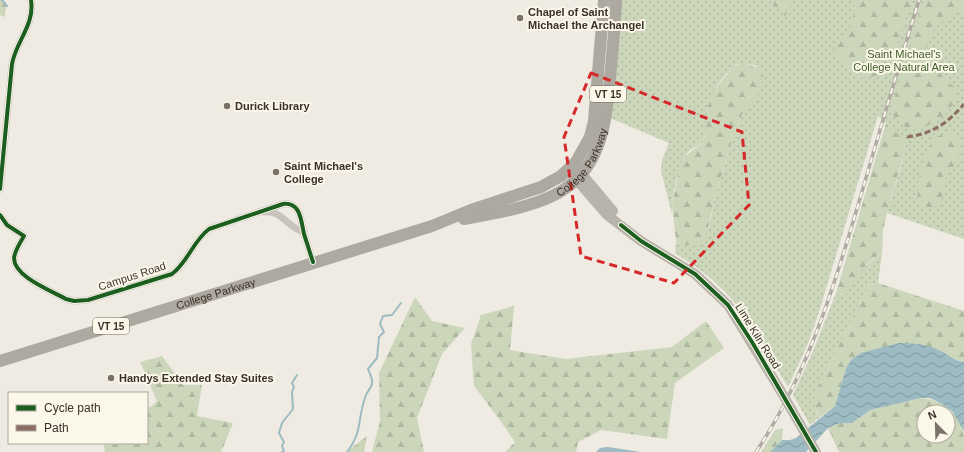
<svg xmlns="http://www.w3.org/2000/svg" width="964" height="452" font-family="Helvetica,sans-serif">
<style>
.grass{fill:url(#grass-dots)}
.forest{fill:url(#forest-firs);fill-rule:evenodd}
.wetland{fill:url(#wetland-marsh)}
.water{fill:url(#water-waves)}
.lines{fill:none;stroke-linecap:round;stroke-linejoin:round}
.stream{stroke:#9cbbc2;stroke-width:2}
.minor{stroke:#c8c4bb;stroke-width:7}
.secondary{stroke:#b9b4ab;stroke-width:10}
.primary{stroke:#ada8a0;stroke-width:12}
.rail-casing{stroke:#b0aca5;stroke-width:3.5}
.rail{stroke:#fbf7e9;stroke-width:2;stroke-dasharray:6;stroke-linecap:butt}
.secondary-bridge{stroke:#b9b4ab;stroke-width:10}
.quiet{stroke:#8d6e63;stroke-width:3;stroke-dasharray:6 3;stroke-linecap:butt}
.cycleway-casing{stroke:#fbf7e9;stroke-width:6}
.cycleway{stroke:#1b5e20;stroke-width:4}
.marked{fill:none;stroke:#d62828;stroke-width:3;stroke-dasharray:8 5;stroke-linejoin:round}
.poi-dot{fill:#797269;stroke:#fbf7e9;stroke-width:1.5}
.labels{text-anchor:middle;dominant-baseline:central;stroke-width:4;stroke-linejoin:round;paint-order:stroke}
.shield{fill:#fbf7e9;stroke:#746c62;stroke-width:1}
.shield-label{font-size:10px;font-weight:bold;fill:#3a3128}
.poi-label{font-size:11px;font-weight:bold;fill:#3a3128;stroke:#fbf7e9;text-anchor:start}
.park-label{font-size:11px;fill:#3e5b29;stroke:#fbf7e9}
.street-label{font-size:11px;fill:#3a3128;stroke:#fbf7e9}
</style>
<defs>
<pattern id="grass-dots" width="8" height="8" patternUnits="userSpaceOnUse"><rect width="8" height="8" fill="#cbd6ba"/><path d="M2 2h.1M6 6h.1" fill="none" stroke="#afb8a0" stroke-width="1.8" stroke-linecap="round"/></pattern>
<pattern id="forest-firs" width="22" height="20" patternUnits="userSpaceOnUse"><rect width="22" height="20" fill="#cbd6ba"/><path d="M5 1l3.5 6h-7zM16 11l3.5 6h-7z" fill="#afb8a0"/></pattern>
<pattern id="wetland-marsh" width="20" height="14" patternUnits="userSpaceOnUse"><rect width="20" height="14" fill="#cbd6ba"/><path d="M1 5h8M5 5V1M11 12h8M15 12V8" fill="none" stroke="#afb8a0"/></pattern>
<pattern id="water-waves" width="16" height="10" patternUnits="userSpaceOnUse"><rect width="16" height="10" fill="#9cbbc2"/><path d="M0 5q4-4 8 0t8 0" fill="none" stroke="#80999e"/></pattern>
</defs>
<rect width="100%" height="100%" fill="#efebe2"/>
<!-- grass -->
<path class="grass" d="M619,0H964V239L887,213L902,163L905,145L886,123L878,116L819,312L807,346L788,387C767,353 749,314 719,286C706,273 690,263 675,253L676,240L680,244L709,228L715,197L735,131L742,114L763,75L755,65L737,64C721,77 710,93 707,113C707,121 707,131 704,138C701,146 694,147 688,152C678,163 671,199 672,214L661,171L662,160L669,143L610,118Z
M882,253L878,283L869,285L815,393L816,411L820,417L810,425L793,395L814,349L836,293L842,295L846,293L861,270Z"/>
<!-- forest -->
<path class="forest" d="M0,0H4L6,4L5,17L0,15Z
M769,0H793L785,16Z
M853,0H912L887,74L861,78L832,54C846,33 857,26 853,0Z
M924,0H964V10C947,16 929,28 927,48L944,79L954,87L957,95C949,118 931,127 909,130L890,113Z
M741,63L759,68L763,75L762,84L757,96L742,114L735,131L715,197L705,242L698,246L680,244L676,240L672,205L679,169L685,156L700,145L705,137L708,106L713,92L733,67Z
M886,123L903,139L905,150L887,213L883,230L882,253C875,258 867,263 862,270C855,278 853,291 842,295L836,293Z
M947,133C952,133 957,134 959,140C964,159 955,161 947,177C943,185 944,195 940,204C935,206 930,209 925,207C907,201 926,148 935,138C938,136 943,134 947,133Z
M878,283L964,311V362L952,358L938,349L861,353L852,359L846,368L835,406L820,417L813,404L815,393L869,285Z
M415,297L432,321L465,328L442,354L417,418L424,452H372L380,421L379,373Z
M514,306L510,350L566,359L672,347L706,321L724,348L675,383L667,439L601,430L578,442L576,452H505L515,442L499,419L474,386L471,344L481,315Z
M162,356L183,385H202L197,416L233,423L221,452H105L103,443H147V408L152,406L157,401L140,362Z
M921,398C940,399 957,412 963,430C964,436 964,446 964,452H839L828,428L840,423H852L870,410ZM924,412H948V436H924Z
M783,428L782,440L770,452H761L775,430Z"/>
<!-- wetland -->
<path class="wetland" d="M367,436L364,452H346Z"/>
<!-- water -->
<path class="water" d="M899,343C913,343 926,344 939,350C948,354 954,361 964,362V431L952,411L940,403L930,398H921L870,410L852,423H840L828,428L806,452H770L782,440H790L796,438L835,406L846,368L852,359L861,353Z
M608,447L641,452H596L600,448Z"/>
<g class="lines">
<!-- stream -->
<path class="stream" d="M2,0L7,6
M282,452L284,451L282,446L284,442L279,433L282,423L293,409L292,392L294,387L292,383L297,375
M347,452C363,432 357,418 366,395C367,392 371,388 372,384C373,379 370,374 368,369L377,358L379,337L384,332L380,324L383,316L392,315L401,303"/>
<!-- minor -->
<path class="minor" d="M0,189L12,64C16,41 35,25 31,0
M264,212C281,209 289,229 304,232
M0,215L7,225L24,236C20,243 15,250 14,258C14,277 52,291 66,299L74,301L88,300L172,274C188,262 193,241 209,229L283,204C301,202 301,221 304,234C307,243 310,253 313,262"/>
<!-- secondary -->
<path class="secondary" d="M577,168L613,211
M568,170L607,215L641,241L695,274L728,305L779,388"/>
<!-- primary -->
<g class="primary">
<path id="s1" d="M464,219C493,214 539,206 563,190C605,164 607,112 611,67C613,45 615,22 616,0"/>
<path id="s2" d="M0,361L432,226L471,210L541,187L561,176L576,162L590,137L594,121L604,0"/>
</g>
<defs>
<path id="rail" d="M756,452C808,374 835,284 861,195C880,130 899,65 919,0"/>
</defs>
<!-- rail casing -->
<use href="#rail" class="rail-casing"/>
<!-- rail -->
<use href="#rail" class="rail"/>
<!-- secondary-bridge -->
<path class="secondary-bridge" d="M779,388L816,452"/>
<!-- quiet -->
<path class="quiet" d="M907,137C932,134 948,123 964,104"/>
<defs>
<path id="cycleway" d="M0,189L12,64C16,41 35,25 31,0
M0,215L7,225L24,236C20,243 15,250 14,258C14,277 52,291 66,299L74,301L88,300L172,274C188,262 193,241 209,229L283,204C301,202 301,221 304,234C307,243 310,253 313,262
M621,225L641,241L695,274L728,305L752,342L816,452"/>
</defs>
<!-- cycleway casing -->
<use href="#cycleway" class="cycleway-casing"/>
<!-- cycleway -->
<use href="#cycleway" class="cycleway"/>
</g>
<!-- marked area -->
<path class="marked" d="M591,73L742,132L749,205L674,283L581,256L564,137Z"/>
<!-- markers -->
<g class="poi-dot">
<circle cx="520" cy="18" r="4"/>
<circle cx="227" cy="106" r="4"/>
<circle cx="276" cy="172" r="4"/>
<circle cx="111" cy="378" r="4"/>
</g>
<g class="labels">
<!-- shield labels -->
<g class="shield">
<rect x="590" y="86" width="36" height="16" rx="3"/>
<rect x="93" y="318" width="36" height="16" rx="3"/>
</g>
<g class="shield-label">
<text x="608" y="94">VT 15</text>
<text x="111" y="326">VT 15</text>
</g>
<!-- poi labels -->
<g class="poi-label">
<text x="528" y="12">Chapel of Saint<tspan x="528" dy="13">Michael the Archangel</tspan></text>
<text x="235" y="106">Durick Library</text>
<text x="284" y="166">Saint Michael's<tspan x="284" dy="13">College</tspan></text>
<text x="119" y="378">Handys Extended Stay Suites</text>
</g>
<!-- park labels -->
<g class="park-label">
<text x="904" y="54">Saint Michael's<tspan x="904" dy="13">College Natural Area</tspan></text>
</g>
<!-- street labels -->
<g class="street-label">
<text stroke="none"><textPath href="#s1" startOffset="138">College Parkway</textPath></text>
<text transform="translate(132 276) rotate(-18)">Campus Road</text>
<text stroke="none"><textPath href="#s2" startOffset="226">College Parkway</textPath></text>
<text transform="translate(758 336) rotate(58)">Lime Kiln Road</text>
</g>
</g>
<!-- legend -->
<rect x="8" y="392" width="140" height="52" fill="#fbf7e9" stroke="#aea89c"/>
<rect x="16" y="405" width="20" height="6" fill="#1b5e20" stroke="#aea89c"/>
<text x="44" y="412" font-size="12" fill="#3a3128">Cycle path</text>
<rect x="16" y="425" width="20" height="6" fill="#8d6e63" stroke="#aea89c"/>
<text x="44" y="432" font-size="12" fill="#3a3128">Path</text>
<!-- north arrow -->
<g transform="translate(936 424) rotate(337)"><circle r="19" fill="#fbf7e9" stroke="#aea89c"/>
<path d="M0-3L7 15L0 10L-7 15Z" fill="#797269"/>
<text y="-6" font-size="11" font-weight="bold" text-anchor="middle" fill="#3a3128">N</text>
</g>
</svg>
